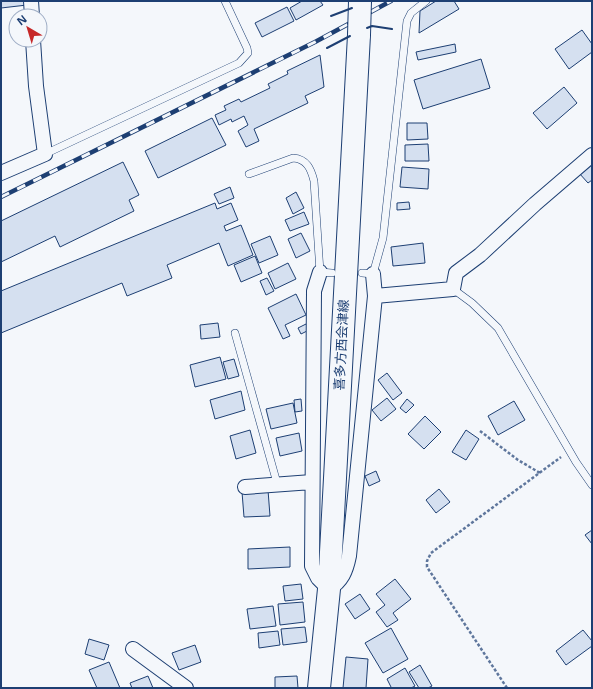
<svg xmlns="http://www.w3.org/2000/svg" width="593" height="689" font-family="'Noto Sans','Noto Sans JP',sans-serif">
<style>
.building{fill:#d5e0f0;stroke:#1d3f73}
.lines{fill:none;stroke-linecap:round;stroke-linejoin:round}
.service-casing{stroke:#1d3f73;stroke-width:8}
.minor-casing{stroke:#1d3f73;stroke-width:16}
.primary-casing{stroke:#1d3f73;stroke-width:24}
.path{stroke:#5e769c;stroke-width:2.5;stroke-dasharray:3 2;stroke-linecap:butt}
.service{stroke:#f4f7fb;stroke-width:7}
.minor{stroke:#f4f7fb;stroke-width:14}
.primary{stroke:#f4f7fb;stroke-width:22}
.rail-casing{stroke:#1d3f73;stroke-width:4.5}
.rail{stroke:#f4f7fb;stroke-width:3;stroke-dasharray:9;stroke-linecap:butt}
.primary-bridge-casing{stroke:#1d3f73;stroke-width:24;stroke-linecap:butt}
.primary-bridge{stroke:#f4f7fb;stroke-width:22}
.wall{stroke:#1d3f73;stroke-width:2}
.labels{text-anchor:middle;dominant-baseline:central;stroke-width:3;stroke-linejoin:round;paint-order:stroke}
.street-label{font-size:13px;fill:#1d3f73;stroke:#f4f7fb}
</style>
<rect width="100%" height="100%" fill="#f4f7fb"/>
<!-- building -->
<path class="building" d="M1,1H27V5L1,8Z
M302,1H320L323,5L296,20L290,8Z
M436,1H454L459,9L419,33L420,11Z
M287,7L294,21L262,37L255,23Z
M582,30L592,44V52L569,69L555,49Z
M455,44L456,52L418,60L416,52Z
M320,55L324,87L305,96L308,103L254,129L259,141L246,147L238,131L248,125L244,116L232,122L231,119L219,125L215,115L226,110L224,106L239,99L241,102L270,88L268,84L288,74L287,71Z
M481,59L490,88L423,109L414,80Z
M564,87L577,103L547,129L533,113Z
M212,118L226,145L158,178L145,151Z
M407,123H427L428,139L407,140Z
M428,144L429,161H405V145Z
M123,162L139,195L129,200L134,211L60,247L55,236L1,262V221Z
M592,162V180L588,183L579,173Z
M402,167L429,169L428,189L400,187Z
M230,187L234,198L219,204L214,194Z
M296,192L304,208L293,214L286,198Z
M409,202L410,209L397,210V203Z
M215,203L217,209L231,203L238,220L224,226L226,231L241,225L253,255L228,266L219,243L167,265L172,278L127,296L122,283L1,333V291Z
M304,212L309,224L290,231L285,220Z
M301,233L310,251L296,258L288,239Z
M270,236L278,255L259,263L251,244Z
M423,243L425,263L393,266L391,247Z
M255,256L262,273L241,282L234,265Z
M288,263L296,279L275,289L268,273Z
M267,278L274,291L266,295L260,281Z
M296,294L306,315L285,325L290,336L283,339L268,308Z
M218,323L220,337L201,339L200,325Z
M306,324L309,330L301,334L298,328Z
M220,357L226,379L195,387L190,365Z
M234,359L239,376L228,379L223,362Z
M387,373L402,393L393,400L378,380Z
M241,391L245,410L215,419L210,400Z
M387,398L396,409L381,421L372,410Z
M301,399L302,411L295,412L294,400Z
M407,399L414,405L406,413L400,408Z
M514,401L525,420L498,435L488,416Z
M293,403L297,423L271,429L266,409Z
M425,416L441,432L424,449L408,434Z
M250,430L256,453L236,459L230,436Z
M466,430L479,439L466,460L452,452Z
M299,433L302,451L280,456L276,438Z
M376,471L380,481L369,486L365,476Z
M439,489L450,502L436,513L426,500Z
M268,490L270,516L244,517L242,492Z
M592,530V544L585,535Z
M290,547V567L248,569V549Z
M395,579L411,599L393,613L398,620L387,627L376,612L385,605L376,594Z
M301,584L303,599L285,601L283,586Z
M360,594L370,609L355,619L345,604Z
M303,602L305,622L280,625L278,604Z
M273,606L276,626L250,629L247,609Z
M305,627L307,642L283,645L281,629Z
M391,628L408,659L383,673L365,643Z
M583,630L592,641V646L566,665L556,651Z
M278,631L280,645L259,648L258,633Z
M89,639L109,645L104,660L85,654Z
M195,645L201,662L179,670L172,653Z
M346,657L368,659L366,688H343Z
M109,662L120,688H97L89,670Z
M420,665L432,686L428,688H419L409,672Z
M405,668L415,686L411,688H390L391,687L387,679Z
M148,676L153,688H132L130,683Z
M297,676L298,688H275V677Z"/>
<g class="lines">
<defs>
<path id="service" d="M45,154L239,63L248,53L247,48L225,1
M249,174L293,158C307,159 311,169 314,181L320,272L332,273
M362,273L373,274L383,238L407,21L411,13L426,1
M453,289L472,303L498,328L576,462L592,485
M235,333L277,483"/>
<path id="minor" d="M31,1L32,16
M1,173L45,154L36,86L33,40
M320,272L314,291L312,566L318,578L329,589C342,581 346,571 349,556L375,296L373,274
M375,296L453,289L456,273L480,255L535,204L592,155
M245,487L312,482
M133,649L186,688"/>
<path id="primary" d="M319,688L329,589L359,35"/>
</defs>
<!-- service casing -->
<use href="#service" class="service-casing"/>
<!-- minor casing -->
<use href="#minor" class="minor-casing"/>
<!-- primary casing -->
<use href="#primary" class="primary-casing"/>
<!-- path -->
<path class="path" d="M480,431L518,460L540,473
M507,688L427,567V561L431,553L561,457"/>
<!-- service -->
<use href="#service" class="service"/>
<!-- minor -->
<use href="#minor" class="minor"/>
<!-- primary -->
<use href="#primary" class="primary"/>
<defs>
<path id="rail" d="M1,197L315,42L391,1"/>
</defs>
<!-- rail casing -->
<use href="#rail" class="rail-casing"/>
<!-- rail -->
<use href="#rail" class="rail"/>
<defs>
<path id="primary-bridge" d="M359,35L360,1"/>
</defs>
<!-- primary-bridge casing -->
<use href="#primary-bridge" class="primary-bridge-casing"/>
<!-- primary-bridge -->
<use href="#primary-bridge" class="primary-bridge"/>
<!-- wall -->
<path class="wall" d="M331,16L352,8
M367,28L372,26L392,29
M327,48L350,36"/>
</g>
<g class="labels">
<!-- street labels -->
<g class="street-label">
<text transform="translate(341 345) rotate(-87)">喜多方西会津線</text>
</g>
</g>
<!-- border -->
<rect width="593" height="689" fill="none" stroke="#1d3f73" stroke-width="4"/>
<!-- north arrow -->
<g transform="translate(28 28) rotate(322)"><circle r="19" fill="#f4f7fb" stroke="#9eadc5"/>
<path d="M0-3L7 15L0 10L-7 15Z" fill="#c62828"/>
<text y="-6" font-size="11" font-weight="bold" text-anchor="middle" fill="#1d3f73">N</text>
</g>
</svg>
